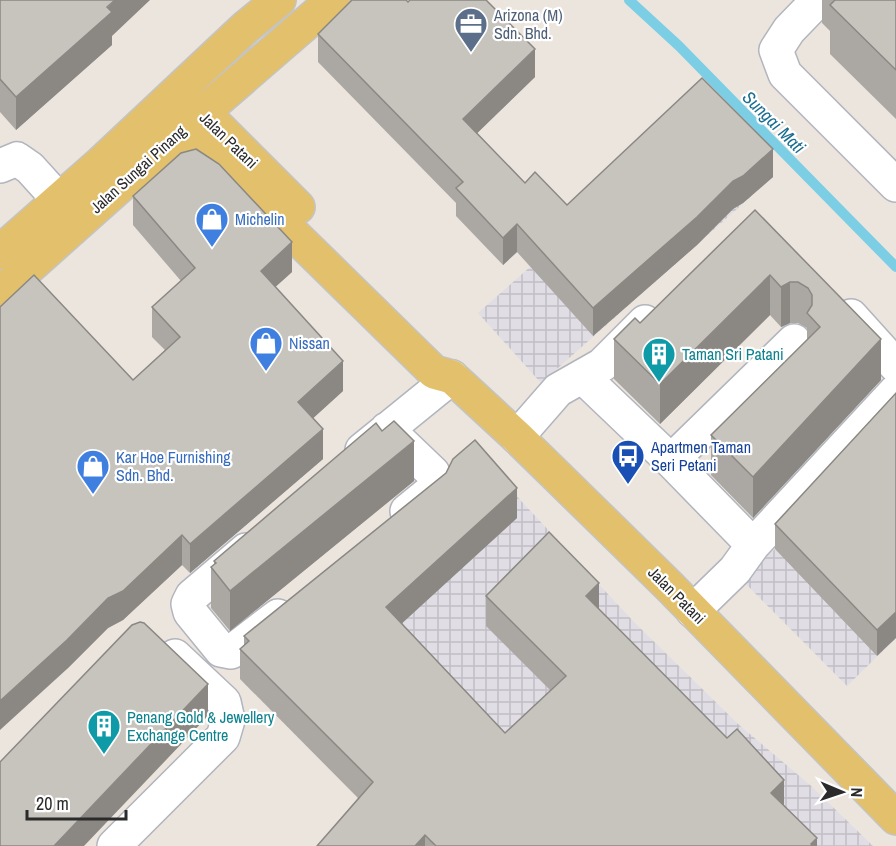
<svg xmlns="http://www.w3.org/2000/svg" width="896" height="846" font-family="'Archivo Narrow',sans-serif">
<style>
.industrial{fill:url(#industrial-grid)}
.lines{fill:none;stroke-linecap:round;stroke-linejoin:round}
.stream{stroke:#7bcee3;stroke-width:10}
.minor-casing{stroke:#b2b5bd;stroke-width:36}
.major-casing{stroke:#c4c4c4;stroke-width:36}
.minor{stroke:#fff;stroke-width:33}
.major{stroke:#e3c06b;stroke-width:33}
.wall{fill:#aba8a3}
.shaded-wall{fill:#8b8884}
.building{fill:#c7c3bd;stroke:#8b8884;stroke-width:1.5}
.labels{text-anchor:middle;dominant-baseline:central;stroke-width:4.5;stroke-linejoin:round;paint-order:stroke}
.service-label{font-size:16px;fill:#4e5e75;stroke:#fff;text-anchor:start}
.street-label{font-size:16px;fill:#2b2b2b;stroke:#fff}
.shop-label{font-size:16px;fill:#366cbe;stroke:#fff;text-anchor:start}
.culture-label{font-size:16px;fill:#0d838f;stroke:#fff;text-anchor:start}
.transit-label{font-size:16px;fill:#164399;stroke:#fff;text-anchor:start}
.water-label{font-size:18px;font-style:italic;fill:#1a6e8f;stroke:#fff}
</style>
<defs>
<pattern id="industrial-grid" width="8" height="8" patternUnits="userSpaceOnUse" patternTransform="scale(1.5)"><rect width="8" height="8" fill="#e0dee4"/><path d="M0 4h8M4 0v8" fill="none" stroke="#c0bfc4"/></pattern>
</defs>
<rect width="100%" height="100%" fill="#ebe5de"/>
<!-- industrial -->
<path class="industrial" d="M773,177L541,383L478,313L530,267Z
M483,460L633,621L738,724L810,785L873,846H406L240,679L475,470Z
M775,549L896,638L847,686L742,580Z"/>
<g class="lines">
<!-- stream -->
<path class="stream" d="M629,0L679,46L896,267"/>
<defs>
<path id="minor" d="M818,0L789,30L776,50L785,74L896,185
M0,166L17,159L30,168L78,221
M851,316L896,366
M583,377L671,461L753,545
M387,429L433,473L436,481L434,489L407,511
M517,437L558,390L602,365L645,322
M362,450L452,377
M671,461L794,341
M246,550L192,596L188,604L190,612L221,650L231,652L278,616
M693,611L735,570L753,545L896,391
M114,846L223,737L228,720L224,702L175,656"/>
<path id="major" d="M172,97L185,128L434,372L452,377L517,437L669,586L896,818
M184,103L203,112L298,207
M0,252L101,163L246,27L279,0
M0,293L185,128L333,0"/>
</defs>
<!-- minor casing -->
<use href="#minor" class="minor-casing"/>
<!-- major casing -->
<use href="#major" class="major-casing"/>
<!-- minor -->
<use href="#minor" class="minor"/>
<!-- major -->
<use href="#major" class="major"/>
</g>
<!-- wall -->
<path class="wall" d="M0,0L112,36V45L16,130L0,112Z
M822,0H896V119L830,54V31L822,23Z
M408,2L535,77L477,133L525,183L567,205L773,177L743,203L733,209L697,245L593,336L517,252L503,265L456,216V203L318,62V34Z
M133,196L292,272L275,287L343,391L313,418L323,459L190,573L182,565L123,620L108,628L67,669L133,380L165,350L152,337V307L181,281L133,225Z
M755,210L881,380L753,518L711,475V435L807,340V328L798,323H790L781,327L770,315L660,424L614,379V339L640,323Z
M896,393L877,656L775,549V524Z
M382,431L414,481L230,631L211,608V567L214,564V561Z
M517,518L401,623L505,733L551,691L486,626V596L599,610L784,805L817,846H317L358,798L240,679V649L244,645V636Z"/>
<!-- shaded-wall -->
<path class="shaded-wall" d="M115,0H150L112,36V45L16,130V97Z
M535,49V77L463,147V119Z
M773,149V177L743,203L733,209L697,245L593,336V308L733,181Z
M517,224V252L503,265V238Z
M292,242V272L261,300V271Z
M770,275V315L660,424V384Z
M790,282V323L781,327V287Z
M881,339V380L753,518V477Z
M343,361V391L298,432V402Z
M323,429V459L190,573V544Z
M414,441V481L230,631V591Z
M517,488V518L386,638V607Z
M182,535V565L123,620L108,628L67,669L0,730V701L108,598Z
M599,583V613L586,596Z
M896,612V638L877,656V630Z
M208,684V716L84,846H54Z
M784,780V810L771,793Z
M425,835V846H415Z
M817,838V846H811V844Z"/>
<!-- building -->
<path class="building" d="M0,0H115L107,7L112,12L16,97L0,79Z
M352,0H406L408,2L410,0H486L535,49L463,119L525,183L535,172L567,205L702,78L773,149L743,176L733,181L697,217L593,308L517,224L503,238L456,188L463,182L318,34Z
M835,0H896V70L830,5Z
M196,149L219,164L292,242L261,271L343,361L298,402L323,429L190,544L182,535L123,591L108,598L67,640L0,701V307L34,275L133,380L180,337L152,307L195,268L133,196L181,153Z
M755,210L881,339L753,477L711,435L820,327L807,313L812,305V295L808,288L798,282H790L781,287L770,275L660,384L614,339L635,318L640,323Z
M896,393V612L877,630L775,524Z
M394,421L414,441L230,591L211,567L216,563L214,561L376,423L382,431Z
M475,440L517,488L386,607L505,733L566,676L486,596L549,532L599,583L586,596L727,738L737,729L784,780L771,793L817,838L811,844L813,846H436L425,835L415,846H317L373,782L240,649L249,641L244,636L446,473L453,459Z
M140,622L144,623L208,684L54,846H0V762L132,625Z"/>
<!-- icons -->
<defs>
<symbol id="office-pin" viewBox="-11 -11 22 30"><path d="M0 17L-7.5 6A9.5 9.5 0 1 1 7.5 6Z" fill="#5c6f8a" stroke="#fff"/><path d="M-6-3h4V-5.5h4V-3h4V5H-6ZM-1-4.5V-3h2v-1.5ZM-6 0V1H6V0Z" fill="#fff"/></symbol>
<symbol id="shop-pin" viewBox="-11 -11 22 30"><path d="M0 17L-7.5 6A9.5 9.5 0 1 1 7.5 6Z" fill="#3f7fe0" stroke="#fff"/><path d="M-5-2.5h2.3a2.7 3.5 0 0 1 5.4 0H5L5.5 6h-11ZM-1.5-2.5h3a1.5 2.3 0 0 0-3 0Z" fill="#fff"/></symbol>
<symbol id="building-pin" viewBox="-11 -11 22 30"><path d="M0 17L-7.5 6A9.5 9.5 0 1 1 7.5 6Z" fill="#0f9aa8" stroke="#fff"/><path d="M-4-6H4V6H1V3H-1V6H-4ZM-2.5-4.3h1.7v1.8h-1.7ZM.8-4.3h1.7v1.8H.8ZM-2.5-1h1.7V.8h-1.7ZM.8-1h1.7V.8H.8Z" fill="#fff"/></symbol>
<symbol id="bus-pin" viewBox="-11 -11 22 30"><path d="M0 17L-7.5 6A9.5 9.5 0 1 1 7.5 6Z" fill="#1a4fb4" stroke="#fff"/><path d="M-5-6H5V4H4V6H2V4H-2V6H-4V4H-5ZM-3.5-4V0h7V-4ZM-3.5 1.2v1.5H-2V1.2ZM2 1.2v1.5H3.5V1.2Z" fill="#fff"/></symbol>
</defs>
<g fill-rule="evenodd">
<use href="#office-pin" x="452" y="5" width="38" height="52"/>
<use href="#shop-pin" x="193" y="200" width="38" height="52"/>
<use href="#shop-pin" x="247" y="324" width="38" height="52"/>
<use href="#building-pin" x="640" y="335" width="38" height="52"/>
<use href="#bus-pin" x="609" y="437" width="38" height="52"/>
<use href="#shop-pin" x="74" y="447" width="38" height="52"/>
<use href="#building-pin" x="85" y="707" width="38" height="52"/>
</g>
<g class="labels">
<!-- service labels -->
<g class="service-label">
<text x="494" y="15">Arizona (M)<tspan x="494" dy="18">Sdn. Bhd.</tspan></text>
</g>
<!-- street labels -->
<g class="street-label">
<text transform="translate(229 140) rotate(44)">Jalan Patani</text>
<text transform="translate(138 169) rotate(-42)">Jalan Sungai Pinang</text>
<text transform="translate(677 595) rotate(45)">Jalan Patani</text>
</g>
<!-- shop labels -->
<g class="shop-label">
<text x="235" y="219">Michelin</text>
<text x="289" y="343">Nissan</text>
<text x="116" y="457">Kar Hoe Furnishing<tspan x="116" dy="18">Sdn. Bhd.</tspan></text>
</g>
<!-- culture labels -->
<g class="culture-label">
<text x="682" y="354">Taman Sri Patani</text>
<text x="127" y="717">Penang Gold &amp; Jewellery<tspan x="127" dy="18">Exchange Centre</tspan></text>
</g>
<!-- transit labels -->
<g class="transit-label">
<text x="651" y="447">Apartmen Taman<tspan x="651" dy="18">Seri Petani</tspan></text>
</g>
<!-- water labels -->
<g class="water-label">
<text transform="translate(774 122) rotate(45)">Sungai Mati</text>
</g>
</g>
<!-- north arrow -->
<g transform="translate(842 792) rotate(92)" stroke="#ffffff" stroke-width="4.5" paint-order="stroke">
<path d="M0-4.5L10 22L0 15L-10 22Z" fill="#2b2b2b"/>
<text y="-9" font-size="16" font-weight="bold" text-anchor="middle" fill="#2b2b2b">N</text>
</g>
<!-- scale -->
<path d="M27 810v9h99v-9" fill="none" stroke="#2b2b2b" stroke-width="3"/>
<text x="36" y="810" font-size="18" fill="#2b2b2b" stroke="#ffffff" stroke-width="4.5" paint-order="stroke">20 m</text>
</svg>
